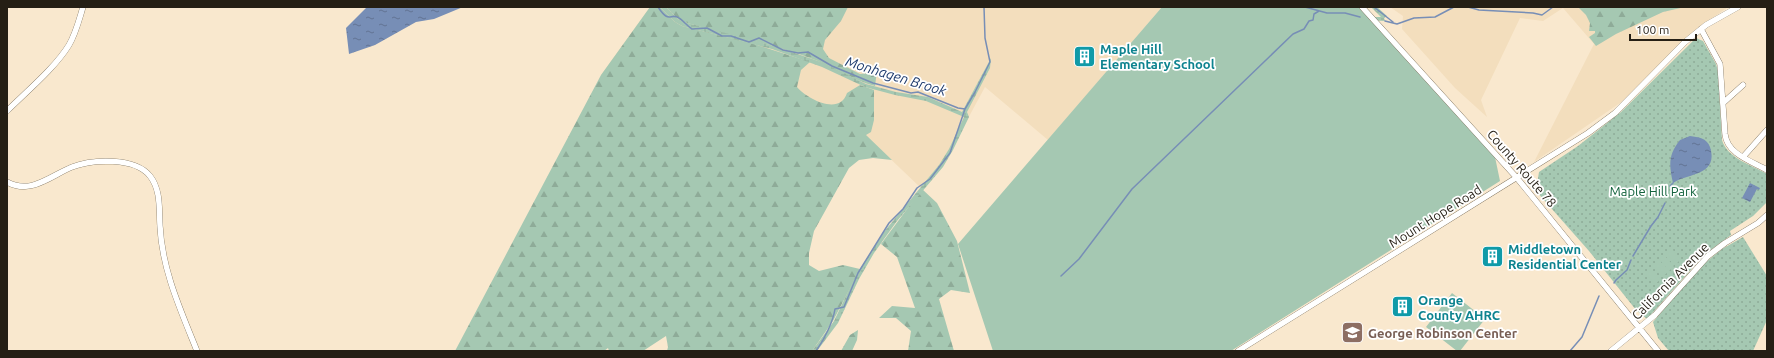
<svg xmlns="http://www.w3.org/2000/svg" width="1774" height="358" font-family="Ubuntu,sans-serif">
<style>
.built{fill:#f3debd}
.forest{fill:url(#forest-firs)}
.wetland{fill:url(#wetland-marsh)}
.park{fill:url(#park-dots)}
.garden{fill:#a5c8b2}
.water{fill:url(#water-ripples)}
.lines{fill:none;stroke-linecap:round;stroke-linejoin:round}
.stream{stroke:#778eb6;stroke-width:1.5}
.minor-casing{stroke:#6d5f48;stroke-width:6}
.minor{stroke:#fff;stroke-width:5.5}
.labels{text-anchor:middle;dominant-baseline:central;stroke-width:3.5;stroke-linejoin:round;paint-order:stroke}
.culture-label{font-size:13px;font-weight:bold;fill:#0d838f;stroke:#fff;text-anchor:start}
.street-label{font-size:13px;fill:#251f15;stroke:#fff}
.park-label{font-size:13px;fill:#12623c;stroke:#fff}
.education-label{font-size:13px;font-weight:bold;fill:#785e54;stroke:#fff;text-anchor:start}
.water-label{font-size:14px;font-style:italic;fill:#1a376a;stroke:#fff}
</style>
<defs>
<pattern id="forest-firs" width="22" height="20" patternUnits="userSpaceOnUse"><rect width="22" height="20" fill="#a5c8b2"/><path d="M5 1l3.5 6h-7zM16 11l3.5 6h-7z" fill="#8eab98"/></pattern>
<pattern id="wetland-marsh" width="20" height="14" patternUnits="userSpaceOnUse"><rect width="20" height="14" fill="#a5c8b2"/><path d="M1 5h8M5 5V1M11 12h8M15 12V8" fill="none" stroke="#8eab98"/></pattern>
<pattern id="park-dots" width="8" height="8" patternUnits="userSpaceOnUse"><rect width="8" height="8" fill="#a5c8b2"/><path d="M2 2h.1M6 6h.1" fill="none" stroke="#8eab98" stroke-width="1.8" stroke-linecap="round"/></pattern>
<pattern id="water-ripples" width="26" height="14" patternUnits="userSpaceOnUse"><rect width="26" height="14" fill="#778eb6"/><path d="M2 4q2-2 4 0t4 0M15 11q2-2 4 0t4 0" fill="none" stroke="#617393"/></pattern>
</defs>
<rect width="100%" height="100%" fill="#f9e8ce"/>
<!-- built -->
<path class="built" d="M650,7H1162L1048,140L985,87L946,159L922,189L859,129L601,75Z
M1390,7H1728L1701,26L1636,92L1534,162L1594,44L1563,8L1543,21L1520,18L1481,100L1487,117L1455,88L1402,29L1403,16Z"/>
<!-- forest -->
<path class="forest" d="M650,7H660L675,22L682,26L754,44L810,62L801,70L797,87C807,99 840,116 847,93L860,85L874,90V120L871,132L866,135L892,160L873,158L859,160L849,168L814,231L809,253V265L819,271L843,265L860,269L833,321L812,351H667L668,347L666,336L643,351H609L608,348L604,351H455L601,75Z
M666,7H848L841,21L825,40L823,49L829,58L860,74L869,73L874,69L877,71L875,86C852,80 833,66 810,58C769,43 726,35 684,22L678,19Z
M1578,7H1685L1663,12L1616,34L1596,46L1589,37L1595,33V31H1589L1590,23L1586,15Z
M922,189L937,203L957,241L970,293L951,290L939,299L954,351H908L911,331L896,318H879L892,306L915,308L897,257L881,244Z
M858,330L857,340L852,351H841L850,335Z"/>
<!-- wetland -->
<path class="wetland" d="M660,7H666L678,19L684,22L774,46L824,63L866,84L896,92L928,97L962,112L991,58L990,68L967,112L969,117L953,150L943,167L897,221L874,253L859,279L838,323L817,351H812L834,321L855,277L883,233L939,165L949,149L964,117L926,101L895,95L865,87L822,67L772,49L682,26L675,22Z
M1371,7H1377L1387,16L1384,18L1385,21L1364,20L1365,17H1381Z"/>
<!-- park -->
<path class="park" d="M1696,38L1703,41L1716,64L1718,71L1722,140C1727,158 1752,165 1767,174V202L1753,216L1730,231L1731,235L1704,255L1647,319L1636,310L1589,251L1536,191L1539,172L1578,146L1621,112Z
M1743,237L1767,276V320L1753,351H1669L1658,338L1653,322L1700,267L1722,249Z"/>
<!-- garden -->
<path class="garden" d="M1162,7H1361L1495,157L1500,181L1231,351H993L958,244Z
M1671,248L1681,259L1676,264L1666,253Z
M1664,255L1674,266L1669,271L1659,259Z
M1657,261L1668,272L1662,277L1652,266Z
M1650,268L1661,279L1655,284L1645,273Z
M1452,293L1485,319L1460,351H1457L1426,327Z"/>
<!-- water -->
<path class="water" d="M367,7H463L434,19L416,22L375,45L349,54L346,28Z
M1690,136C1698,137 1707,138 1710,147C1719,176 1688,173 1673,183C1669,165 1668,155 1680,140Z
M1750,183L1760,188L1759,190L1757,189L1750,202L1742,198Z"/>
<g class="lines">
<!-- stream -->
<path class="stream" d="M658,7C670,25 670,12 679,18C684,21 687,26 692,29L707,28L722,36H731L749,42L759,38L783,50L798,53L808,52L832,66L873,83L911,93L918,92L958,108L965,109L975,92L990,62L985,38L984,7
M1305,7L1327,13H1345L1360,17
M1374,7L1393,22
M1468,7L1479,10L1533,13L1542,15L1553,7
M1385,21L1397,24L1414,18L1435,17L1454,7
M1670,186L1673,183
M1633,256L1651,226L1658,217L1665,203
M1061,276L1079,259L1132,189L1293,34L1304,29L1309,21L1313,20L1314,14L1319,11
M1614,283L1616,280L1627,270L1631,260
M816,351C824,340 833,322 835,309L844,307L858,273L889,223L903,209L917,188L930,179L950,153L965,109
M1570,351L1582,337L1599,296"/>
<defs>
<path id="minor" d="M1362,7L1517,178L1658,351
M1701,29L1720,64L1725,134C1727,154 1751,161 1767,170
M1723,103L1743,85
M7,111C26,92 55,68 69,45C76,33 79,20 83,7
M1743,157L1767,130
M7,182C31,195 50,176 72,167C92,159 135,157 150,176C161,190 159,209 160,226C162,270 181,311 197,351
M1238,351L1588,133L1615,113L1685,42L1706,25L1738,7
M1611,351L1655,315L1708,256L1725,243L1758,223L1767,215"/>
</defs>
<!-- minor casing -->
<use href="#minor" class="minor-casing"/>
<!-- minor -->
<use href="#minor" class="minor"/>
</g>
<!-- icons -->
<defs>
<symbol id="building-square" viewBox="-11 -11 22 22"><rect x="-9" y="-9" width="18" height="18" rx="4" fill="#0f9aa8" stroke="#fff"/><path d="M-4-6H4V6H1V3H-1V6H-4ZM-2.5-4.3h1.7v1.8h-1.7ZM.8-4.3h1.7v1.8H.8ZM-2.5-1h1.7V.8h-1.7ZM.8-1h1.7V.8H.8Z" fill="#fff"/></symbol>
<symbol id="school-square" viewBox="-11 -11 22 22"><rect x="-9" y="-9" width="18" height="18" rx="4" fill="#8d6e63" stroke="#fff"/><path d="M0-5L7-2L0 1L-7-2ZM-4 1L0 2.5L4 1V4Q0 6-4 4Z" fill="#fff"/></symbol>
</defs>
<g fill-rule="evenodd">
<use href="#building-square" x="1072" y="44" width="25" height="25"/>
<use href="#building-square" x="1480" y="244" width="25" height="25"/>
<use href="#building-square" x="1390" y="294" width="25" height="25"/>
<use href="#school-square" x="1340" y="320" width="25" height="25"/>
</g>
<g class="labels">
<!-- culture labels -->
<g class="culture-label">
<text x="1100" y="49">Maple Hill<tspan x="1100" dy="15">Elementary School</tspan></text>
<text x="1508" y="249">Middletown<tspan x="1508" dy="15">Residential Center</tspan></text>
<text x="1418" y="300">Orange<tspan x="1418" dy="15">County AHRC</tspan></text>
</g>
<!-- street labels -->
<g class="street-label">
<text transform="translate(1522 168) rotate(49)">County Route 78</text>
<text transform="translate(1435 216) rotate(-32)">Mount Hope Road</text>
<text transform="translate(1670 281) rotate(-45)">California Avenue</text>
</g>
<!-- park labels -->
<g class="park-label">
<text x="1653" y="191">Maple Hill Park</text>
</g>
<!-- education labels -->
<g class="education-label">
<text x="1368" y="333">George Robinson Center</text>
</g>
<!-- water labels -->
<g class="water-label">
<text transform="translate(896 76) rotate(17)">Monhagen Brook</text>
</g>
</g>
<!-- border -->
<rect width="1774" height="358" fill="none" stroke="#251f15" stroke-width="16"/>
<!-- scale -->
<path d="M1630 34v6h66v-6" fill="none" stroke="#251f15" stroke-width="2"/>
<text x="1636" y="34" font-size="12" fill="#251f15" stroke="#ffffff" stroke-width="3" paint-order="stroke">100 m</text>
</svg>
